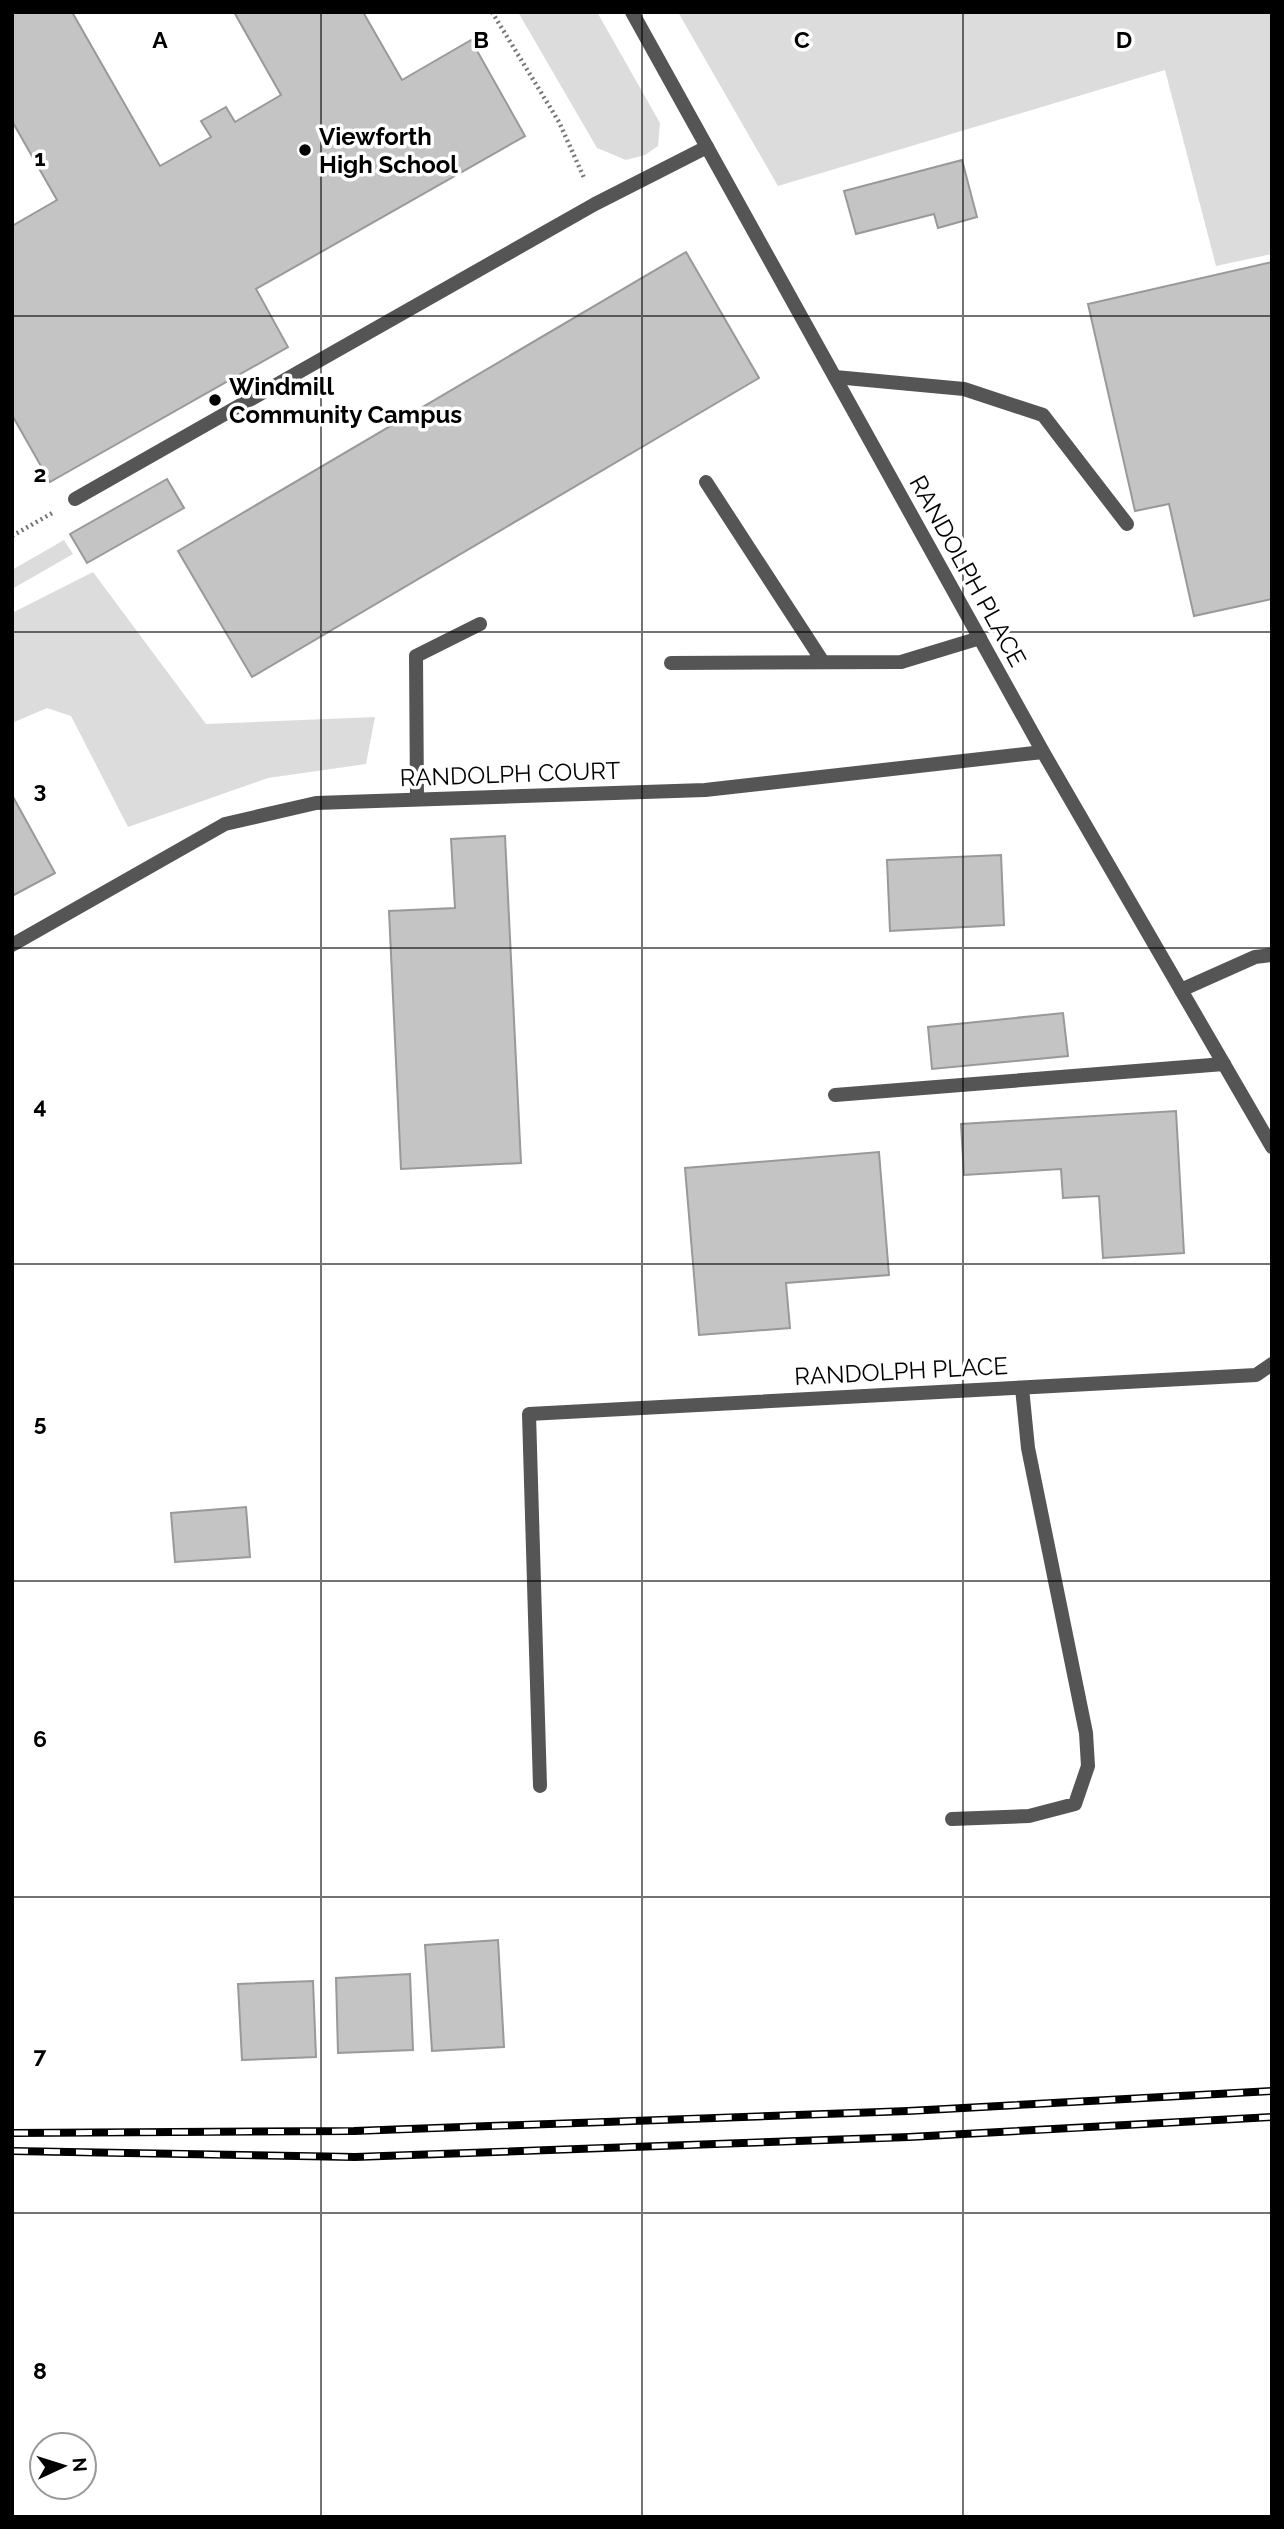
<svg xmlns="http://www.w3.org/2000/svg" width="1284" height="2529" font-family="Raleway,sans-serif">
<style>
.green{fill:#dcdcdc}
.building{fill:#c4c4c4;stroke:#999;stroke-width:2}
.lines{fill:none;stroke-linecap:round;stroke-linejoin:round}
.path{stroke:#777;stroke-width:4.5;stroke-dasharray:2 3.5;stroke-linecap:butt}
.service{stroke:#555;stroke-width:14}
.minor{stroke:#555;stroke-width:14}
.rail-casing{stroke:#000;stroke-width:8}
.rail{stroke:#fff;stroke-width:5;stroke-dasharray:16;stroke-linecap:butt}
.grid{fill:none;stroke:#000;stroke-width:2;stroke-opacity:0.55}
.poi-dot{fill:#000;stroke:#fff;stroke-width:2.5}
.labels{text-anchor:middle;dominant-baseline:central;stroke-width:7;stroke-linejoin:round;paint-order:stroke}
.poi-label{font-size:24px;font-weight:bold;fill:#000;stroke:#fff;text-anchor:start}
.street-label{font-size:24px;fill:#000;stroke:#fff}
.grid-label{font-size:23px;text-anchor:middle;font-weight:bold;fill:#000;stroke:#fff;stroke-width:7;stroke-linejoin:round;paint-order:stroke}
</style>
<rect width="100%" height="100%" fill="#fff"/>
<!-- green -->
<path class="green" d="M518,12H597L660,123L658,146L645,155L626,160L597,148Z
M678,12H1272V254L1216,266L1165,70L778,186Z
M64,540L73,554L12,589V570Z
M93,572L206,724L375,717L366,764L268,778L128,827L71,716L47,708L12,723V613Z"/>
<!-- building -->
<path class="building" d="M12,12H72L160,166L211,137L201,121L226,107L235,122L281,95L234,12H363L402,80L471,40L525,136L256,289L288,347L50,482L12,415V226L57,200L12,121Z
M962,160L977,217L938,228L934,214L856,234L844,191Z
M686,252L759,378L252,677L178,551Z
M1272,262V599L1194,616L1169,504L1135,511L1088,304Z
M167,479L184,508L87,563L70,534Z
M12,795L55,873L12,896Z
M505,836L521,1163L401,1169L389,911L455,908L451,839Z
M1001,855L1004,925L890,931L887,860Z
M1063,1013L1068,1056L932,1069L928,1027Z
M1176,1111L1184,1253L1103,1258L1099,1196L1063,1198L1061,1169L964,1175L961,1124Z
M879,1152L889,1275L786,1283L790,1328L699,1335L685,1168Z
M246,1507L250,1557L175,1562L171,1513Z
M498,1940L504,2047L432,2051L425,1945Z
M410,1974L413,2050L338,2053L336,1978Z
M313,1981L316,2057L242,2060L238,1984Z"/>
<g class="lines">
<!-- path -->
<path class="path" d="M492,12L559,122L585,180
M12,536L54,512"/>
<!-- service -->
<path class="service" d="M835,377L964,389L1043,415L1127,524
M706,482L823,662
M75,499L595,204L707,147
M671,663L901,662L980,638
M417,799L416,656L480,624
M1181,990L1255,957L1272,955
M835,1095L1224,1064
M952,1819L1029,1816L1075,1804L1088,1766L1086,1733L1028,1448L1022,1388"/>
<!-- minor -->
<path class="minor" d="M632,12L1043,752L1272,1147
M12,945L225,824L316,803L705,790L1043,752
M540,1786L529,1414L1256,1375L1272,1364"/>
<defs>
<path id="rail" d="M12,2133L354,2131L908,2111L1272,2091
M12,2151L355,2157L909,2137L1272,2117"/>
</defs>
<!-- rail casing -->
<use href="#rail" class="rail-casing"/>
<!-- rail -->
<use href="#rail" class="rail"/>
</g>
<!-- grid -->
<path class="grid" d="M321,12V2517M642,12V2517M963,12V2517M12,316H1272M12,632H1272M12,948H1272M12,1264H1272M12,1581H1272M12,1897H1272M12,2213H1272"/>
<!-- markers -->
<g class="poi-dot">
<circle cx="305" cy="150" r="7"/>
<circle cx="215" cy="400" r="7"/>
</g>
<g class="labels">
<!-- poi labels -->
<g class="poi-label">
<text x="319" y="136">Viewforth<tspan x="319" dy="28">High School</tspan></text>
<text x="229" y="386">Windmill<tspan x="229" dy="28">Community Campus</tspan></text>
</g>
<!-- street labels -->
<g class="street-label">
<text transform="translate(968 571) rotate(61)">RANDOLPH PLACE</text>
<text transform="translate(510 774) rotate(-2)">RANDOLPH COURT</text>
<text transform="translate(901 1371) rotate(-3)">RANDOLPH PLACE</text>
</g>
</g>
<g class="grid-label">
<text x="160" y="48">A</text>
<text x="481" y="48">B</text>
<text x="802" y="48">C</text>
<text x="1124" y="48">D</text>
<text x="40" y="166">1</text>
<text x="40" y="482">2</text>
<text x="40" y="798">3</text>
<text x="40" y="1114">4</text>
<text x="40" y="1431">5</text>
<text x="40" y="1747">6</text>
<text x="40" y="2063">7</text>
<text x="40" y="2379">8</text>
</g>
<!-- border -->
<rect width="1284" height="2529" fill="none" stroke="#000000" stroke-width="28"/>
<!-- north arrow -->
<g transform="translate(63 2466) rotate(86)"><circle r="33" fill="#ffffff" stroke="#999999" stroke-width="2"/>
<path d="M0-5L12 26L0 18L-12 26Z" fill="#000000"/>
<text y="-10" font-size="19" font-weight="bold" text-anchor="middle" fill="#000000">N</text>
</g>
</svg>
